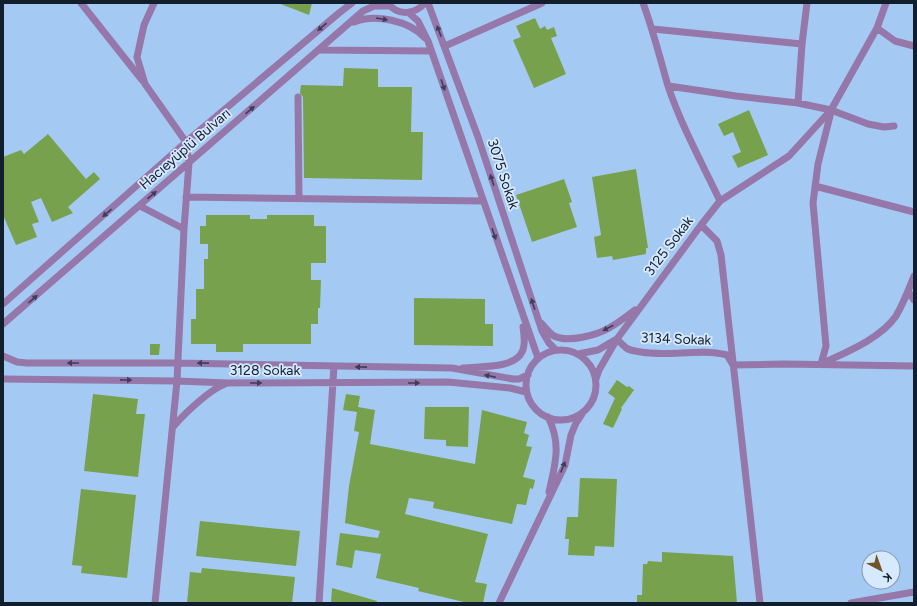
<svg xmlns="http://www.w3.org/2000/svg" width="917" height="606" font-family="Figtree,sans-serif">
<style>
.building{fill:#77a14c}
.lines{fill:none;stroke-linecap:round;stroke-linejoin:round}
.minor{stroke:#9577aa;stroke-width:7}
.oneway{fill:#3f3d59}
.labels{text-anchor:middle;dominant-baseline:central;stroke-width:3.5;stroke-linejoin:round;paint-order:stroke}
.street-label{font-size:14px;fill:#101e2d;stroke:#d6e9fe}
</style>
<rect width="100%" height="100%" fill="#a4caf3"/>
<!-- building -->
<path class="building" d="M278,3H312L309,15Z
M535,18L540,29L545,26L547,30L554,27L557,36L551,38L566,74L534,88L513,40L521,37L516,26Z
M344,68L378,69V87H412L411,132H423L422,180L304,178L303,97L300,93L301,85L343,86Z
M749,110L768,155L738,168L732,156L741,152L733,132L724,136L718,124Z
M48,134L86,179L94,172L100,179L68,207L73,213L52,222L41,198L31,202L39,222L32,224L37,237L16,245L3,215V157L21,150L24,154Z
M636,169L648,248H646V254L613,260L612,256L597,258L594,237L601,235L592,177Z
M564,179L572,202L569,203L577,227L532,242L516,195Z
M206,215H250V219H267V215H314V226H326V263H311V280H321L320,308H318V324H311V344H243V352H216V344H191V319H196V289H204V259H208V244H200V226H206Z
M414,298L485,299V324H493V346L414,345Z
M150,344H160L159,355H150Z
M617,380L627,387L629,386L634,390L621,408L622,409L613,428L603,424L615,398L608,393Z
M93,394L138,399L136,414H145L138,477L84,471Z
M346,394L360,396L358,407L375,410L370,444L475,464L482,410L527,422L524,433L529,435L526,446L532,447L523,477L535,480L533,489L530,488L526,505L517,504L512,524L433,508L434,502L409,498L405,514L488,534L475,582L487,584L483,603H468L418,591L419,588L376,578L381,554L355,550L352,568L336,565L340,533L378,538L380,531L345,523L349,486L359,432L354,431L357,412L343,410Z
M425,407H469L468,447L446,446V440L424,439Z
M580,478L617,479L614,547L595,546L594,556L568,555L569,539H565L567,517H578Z
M81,489L136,495L127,578L81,573L82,566L72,565Z
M200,521L300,531L296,566L196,556Z
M662,552L733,556L737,603H637V595H642L643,564H647L648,561L662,562Z
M202,568L295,577L292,603H187L190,572L201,573Z
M332,588L377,601L376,603H331Z"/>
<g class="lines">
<!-- minor -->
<path class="minor" d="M81,3L142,80
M154,3L144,25L137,57L145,84L186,142L189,163L184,229L177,381L155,603
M388,3C398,17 415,14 425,3
M428,3L478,137L542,331L549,343L556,350
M643,3C653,30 660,58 668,86C681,125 702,163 720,201
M409,13L418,21L428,41L538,358
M354,22C375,13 410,21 425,38
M877,28L895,41L914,46
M653,29L802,44
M445,46L542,3
M320,50L431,51
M669,86L736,96L798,103L831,110L868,124L884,127L894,126
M298,97L299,198
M798,103L802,44L807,3
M815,186L914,212
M186,197L483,201
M140,206L184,229
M701,225L717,241L721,255L760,603
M908,291L914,300
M3,304L186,142L339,13L352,3
M541,323C545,327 549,333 554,336C568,343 597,335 609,328C618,323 627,316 635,310
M3,324L363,11L374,6H390
M617,339C620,342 624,347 628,349C632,351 637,351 641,352C669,357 699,348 727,355L733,365L784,364L914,366
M526 385a35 35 0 1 1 70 0a35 35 0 1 1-70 0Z
M578,354L598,350L615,340
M3,356L17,362L27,363H178L452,368L513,379H519L528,375
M823,363C847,352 881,338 896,316C903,304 909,289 914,276
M821,364L826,346L813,203L818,164L831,112
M463,368C479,366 514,369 522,352C526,345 524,334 523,327
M3,379L177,381L228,383L448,382L510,388L526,392
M596,379L599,370L617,339L701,225L720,201L789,156L831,110L877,28L886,3
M548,417C562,444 555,465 549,492
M173,427C184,414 209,390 225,384
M319,603L334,366
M499,603L565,465L571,435L576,423L582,414
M851,603L914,592"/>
</g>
<!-- one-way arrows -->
<defs><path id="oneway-solid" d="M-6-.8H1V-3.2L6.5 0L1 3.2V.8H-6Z"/></defs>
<g class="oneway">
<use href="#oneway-solid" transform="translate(382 19) rotate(10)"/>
<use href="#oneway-solid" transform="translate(322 27) rotate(140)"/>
<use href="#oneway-solid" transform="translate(439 31) rotate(-111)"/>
<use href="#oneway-solid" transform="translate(443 85) rotate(71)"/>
<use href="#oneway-solid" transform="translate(250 110) rotate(-41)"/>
<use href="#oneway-solid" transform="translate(492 180) rotate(-108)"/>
<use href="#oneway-solid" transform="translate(152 195) rotate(-41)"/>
<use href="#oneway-solid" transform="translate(107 213) rotate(139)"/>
<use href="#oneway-solid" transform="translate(494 234) rotate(71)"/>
<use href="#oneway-solid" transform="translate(33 299) rotate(-41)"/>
<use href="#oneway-solid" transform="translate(533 304) rotate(-108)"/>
<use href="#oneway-solid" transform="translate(608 328) rotate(152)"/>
<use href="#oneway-solid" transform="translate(73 363) rotate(180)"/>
<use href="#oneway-solid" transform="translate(203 363) rotate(-179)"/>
<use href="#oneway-solid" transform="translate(361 367) rotate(-179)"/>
<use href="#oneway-solid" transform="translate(490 376) rotate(-168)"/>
<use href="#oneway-solid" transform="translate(126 380) rotate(1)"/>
<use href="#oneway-solid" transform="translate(256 383)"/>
<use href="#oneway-solid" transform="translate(414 383)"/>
<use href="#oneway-solid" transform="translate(563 467) rotate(-68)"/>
</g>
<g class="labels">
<!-- street labels -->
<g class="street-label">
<text transform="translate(185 149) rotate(-41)">Hacıeyüplü Bulvarı</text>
<text transform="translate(503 174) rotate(72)">3075 Sokak</text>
<text transform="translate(669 246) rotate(-53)">3125 Sokak</text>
<text transform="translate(676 339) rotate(2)">3134 Sokak</text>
<text x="265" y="370">3128 Sokak</text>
</g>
</g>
<!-- border -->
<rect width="917" height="606" fill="none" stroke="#101e2d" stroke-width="8"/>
<!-- north arrow -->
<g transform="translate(881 570) rotate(139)"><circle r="19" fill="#d6e9fe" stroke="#8798aa"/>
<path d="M0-3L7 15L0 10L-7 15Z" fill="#735329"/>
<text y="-6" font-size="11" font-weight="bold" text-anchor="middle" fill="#101e2d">K</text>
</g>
</svg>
